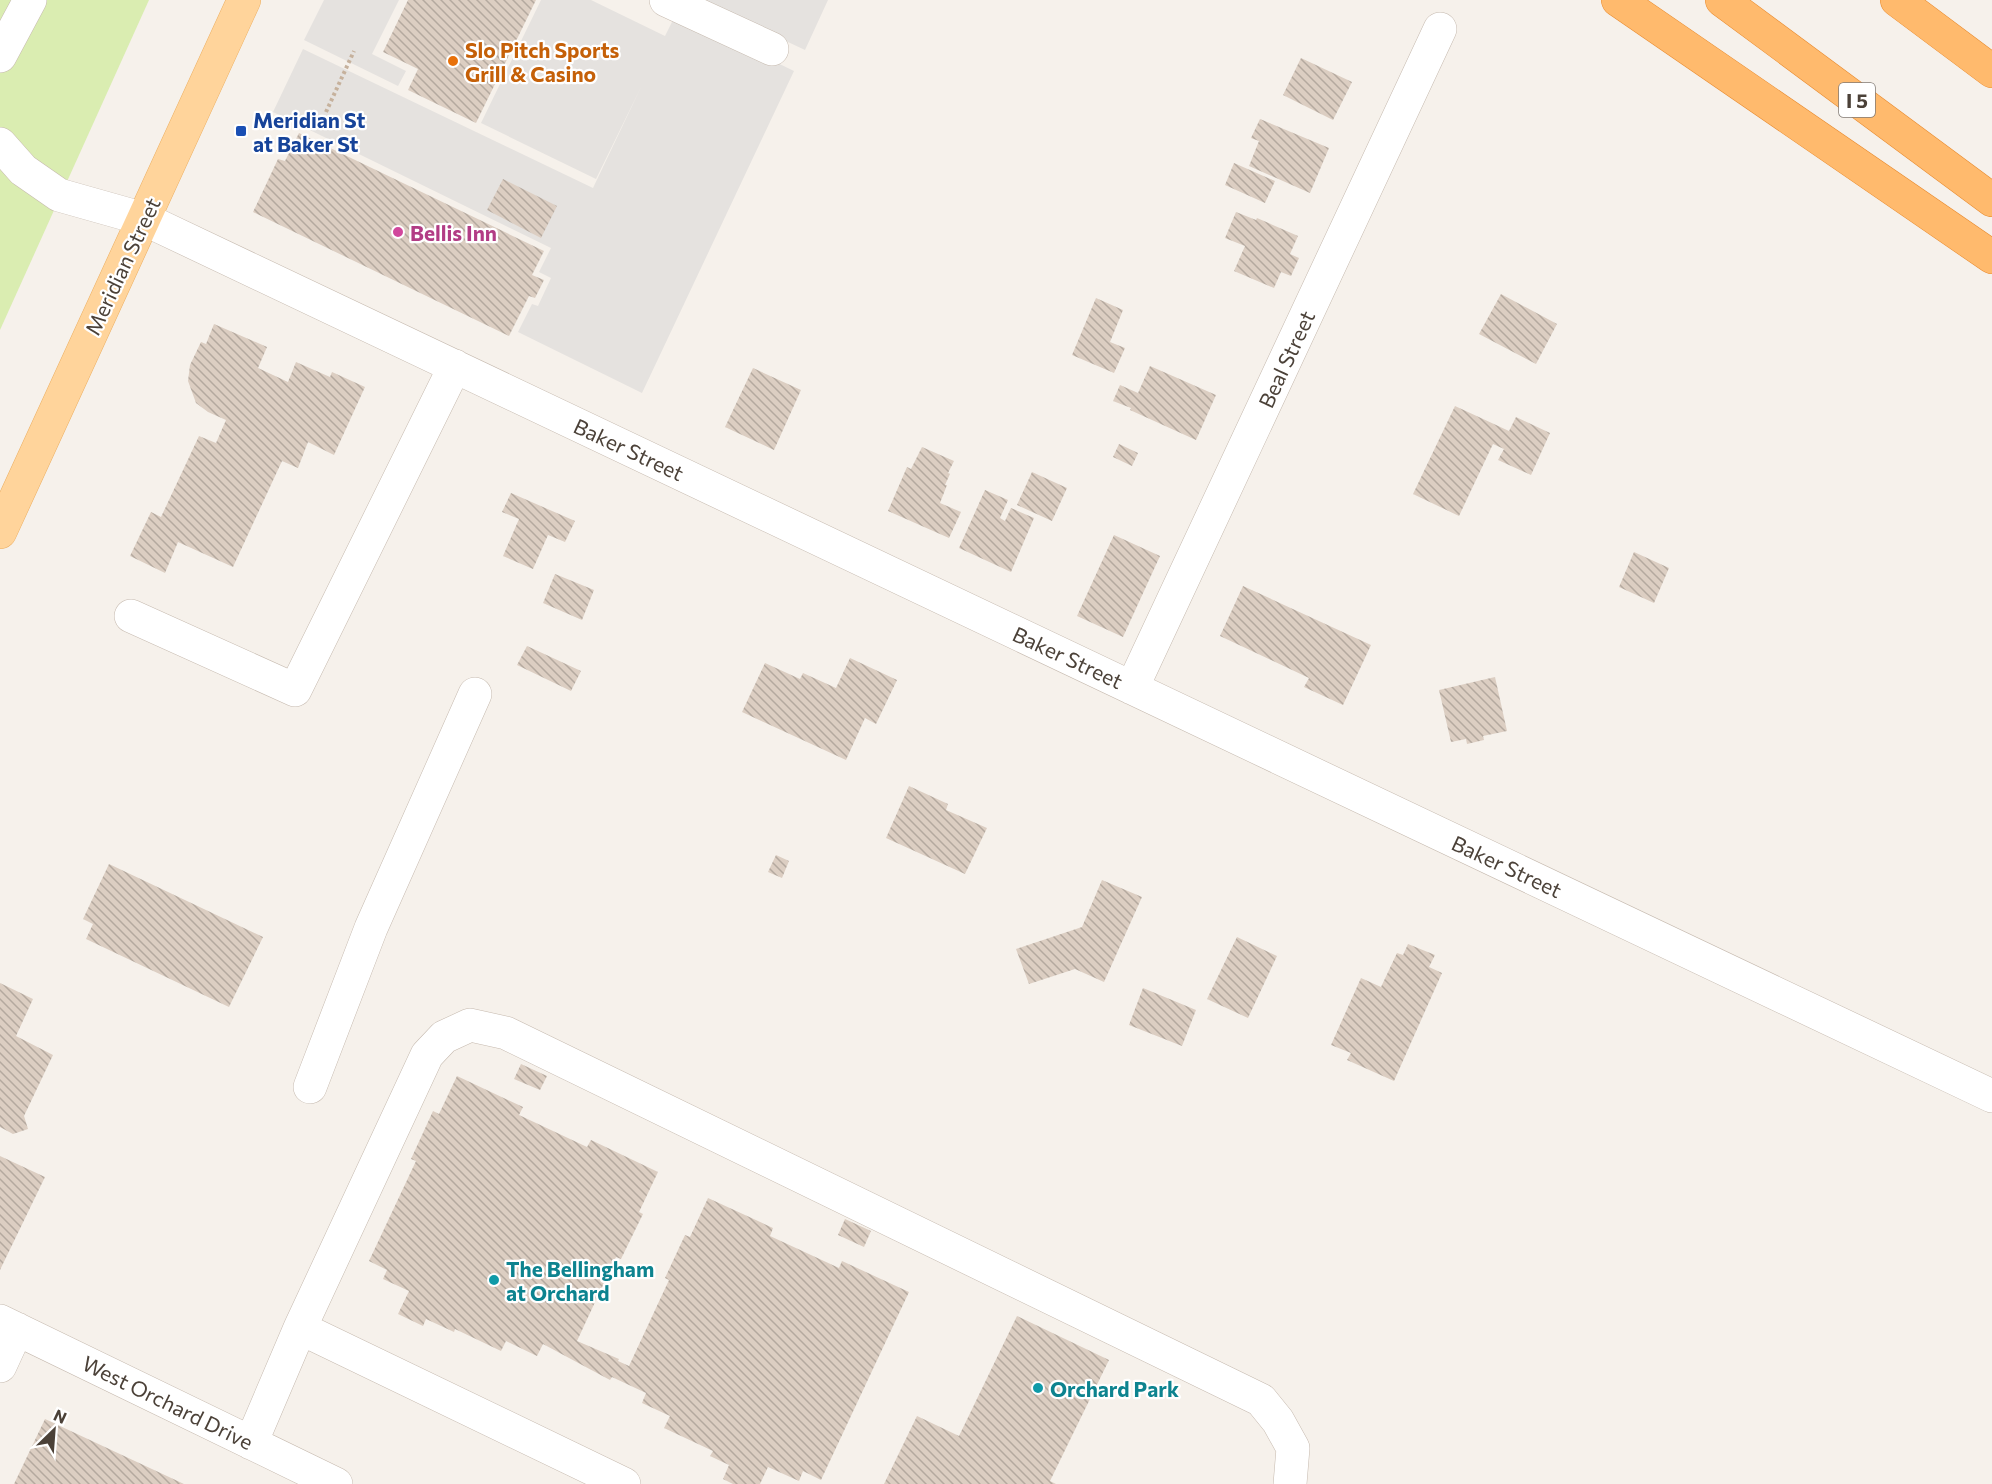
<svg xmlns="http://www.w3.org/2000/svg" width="1992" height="1484" font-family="Commissioner,sans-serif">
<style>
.grass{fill:#daedb1}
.parking{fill:#e5e2df}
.building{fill:url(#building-back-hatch)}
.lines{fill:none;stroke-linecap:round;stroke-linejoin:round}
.minor-casing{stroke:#c6baaf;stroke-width:34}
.major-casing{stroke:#ecaf62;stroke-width:34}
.highway-casing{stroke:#e88c32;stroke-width:34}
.path{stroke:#c6b19c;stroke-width:4;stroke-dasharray:3 3;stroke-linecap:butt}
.minor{stroke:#fff;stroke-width:33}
.major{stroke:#ffd49b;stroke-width:33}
.highway{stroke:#ffba6d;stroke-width:33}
.food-dot{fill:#e8710a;stroke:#fff;stroke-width:2}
.transit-dot{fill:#1a4fb4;stroke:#fff;stroke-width:2}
.hotel-dot{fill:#d1479c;stroke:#fff;stroke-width:2}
.culture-dot{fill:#0f9aa8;stroke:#fff;stroke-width:2}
.labels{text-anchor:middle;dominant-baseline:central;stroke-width:4.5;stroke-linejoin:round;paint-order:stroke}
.shield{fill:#fff;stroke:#817a74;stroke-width:1.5}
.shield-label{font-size:20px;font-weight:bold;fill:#4b4138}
.food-label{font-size:21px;font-weight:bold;fill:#c56008;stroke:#fff;text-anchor:start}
.transit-label{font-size:21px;font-weight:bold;fill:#164399;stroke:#fff;text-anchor:start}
.hotel-label{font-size:21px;font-weight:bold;fill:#b23c85;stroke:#fff;text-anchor:start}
.street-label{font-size:21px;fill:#4b4138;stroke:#fff}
.culture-label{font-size:21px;font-weight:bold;fill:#0d838f;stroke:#fff;text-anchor:start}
</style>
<defs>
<pattern id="building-back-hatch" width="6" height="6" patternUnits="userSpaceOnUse" patternTransform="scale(1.5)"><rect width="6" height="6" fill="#dccec2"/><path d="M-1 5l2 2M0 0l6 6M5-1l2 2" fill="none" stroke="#b4a99f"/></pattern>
</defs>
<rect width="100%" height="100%" fill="#f6f1eb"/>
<!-- grass -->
<path class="grass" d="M0,0H149L0,330Z"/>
<!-- parking -->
<path class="parking" d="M324,0H399L372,54L406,71L398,86L304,40Z
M541,0H591L665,36L676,14L794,71L642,393L518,332L532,304L538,306L551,278L539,272L551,248L273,112L303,49L593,188L642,85L596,179L481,123Z
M699,0H828L805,50Z"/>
<!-- building -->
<path class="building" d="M408,0H536L476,123L408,90L418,69L383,52Z
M1301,58L1352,82L1333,120L1283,95Z
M1260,119L1329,148L1310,193L1249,166L1259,141L1251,138Z
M299,133L544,251L532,275L544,280L535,298L529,296L509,336L253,212L278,159L285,161Z
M1234,163L1275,181L1265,203L1225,185Z
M503,179L557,206L541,238L487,210Z
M1236,212L1256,220L1257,218L1298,236L1290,254L1299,258L1291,276L1281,272L1274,288L1234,271L1245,246L1225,238Z
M1501,294L1557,324L1536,364L1479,334Z
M1096,298L1123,310L1110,342L1125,348L1114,373L1072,355Z
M214,324L267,347L258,368L288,382L296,362L330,377L332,372L365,387L334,455L308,442L298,468L282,461L233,567L178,542L165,573L130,556L151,512L161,517L199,436L216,443L226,420L208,412L196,403L188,381L190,365L201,342L206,344Z
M1150,366L1216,395L1196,440L1130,410L1131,408L1113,401L1120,385L1138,393Z
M753,368L801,390L774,450L725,427Z
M1455,406L1509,431L1516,417L1550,433L1531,475L1498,460L1504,449L1493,444L1459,516L1413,494Z
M1119,444L1138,453L1132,466L1113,457Z
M922,447L954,461L948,473L950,474L945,485H947L940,503L961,512L949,538L888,511L907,467L911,469Z
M1032,472L1067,488L1052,521L1017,505Z
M985,490L1008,500L1000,518L1005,521L1011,508L1034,518L1011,572L959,548Z
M511,493L575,521L565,542L548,535L533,569L503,556L519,519L502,512Z
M1114,535L1160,556L1123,637L1077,616Z
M1634,552L1669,568L1654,603L1619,587Z
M555,574L594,590L582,620L543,603Z
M1243,586L1371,645L1343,705L1304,687L1309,678L1220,636Z
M527,646L581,671L571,691L517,665Z
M850,658L897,680L876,724L865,718L846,760L742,712L765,663L800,679L803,673L836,688Z
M1495,677L1507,731L1483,736L1484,740L1467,744L1466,739L1451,742L1439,690Z
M909,786L948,804L946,810L987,828L965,874L886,838Z
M776,855L789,861L782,878L768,872Z
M109,864L263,937L229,1007L86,939L93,924L83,919Z
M1102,880L1142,897L1104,982L1075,969L1029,984L1016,949L1082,927Z
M1237,937L1277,956L1248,1018L1207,999Z
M1408,944L1435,955L1429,967L1442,973L1394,1081L1347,1060L1351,1053L1331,1045L1361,978L1381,987L1397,953L1403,955Z
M0,983L33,999L16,1036L53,1055L24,1116L28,1129L13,1134L0,1127Z
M1143,988L1196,1010L1182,1046L1129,1025Z
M521,1064L547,1076L540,1090L514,1079Z
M457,1076L523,1107L519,1115L587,1147L591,1140L658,1172L639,1212L643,1214L621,1259L616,1257L577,1341L619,1359L618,1361L629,1366L669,1280L665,1278L685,1235L690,1237L708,1198L773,1228L770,1236L839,1268L842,1261L909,1292L821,1480L803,1471L799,1481L768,1467L760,1484H733L723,1479L729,1465L710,1456L713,1451L664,1428L670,1416L642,1403L646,1393L612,1377L610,1380L543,1344L537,1356L506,1341L501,1351L455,1329L454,1332L426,1319L423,1326L398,1314L409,1291L383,1279L387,1270L369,1261L416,1161L411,1159L433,1111L439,1114Z
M0,1156L45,1177L0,1270Z
M845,1219L871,1231L864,1247L838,1235Z
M1017,1316L1109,1360L1050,1481L1056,1484H884L917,1416L959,1436Z
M45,1419L184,1484H14Z"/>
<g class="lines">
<defs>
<path id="minor" d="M666,0L772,49
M0,56L30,0
M0,144L23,170L59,195L144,219L1992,1096
M131,616L295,690L455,366
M1132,688L1440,29
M310,1087L371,928L475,694
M0,1321L336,1484
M300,1328L624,1484
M0,1366L17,1329
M251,1443L300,1328L427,1055L444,1037L470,1025L506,1033L1261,1400L1278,1421L1293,1448L1290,1484"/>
<path id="major" d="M0,532L244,0"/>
<path id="highway" d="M1618,0L1992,257
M1722,0L1992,200
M1897,0L1992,71"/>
</defs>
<!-- minor casing -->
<use href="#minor" class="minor-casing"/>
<!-- major casing -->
<use href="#major" class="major-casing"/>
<!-- highway casing -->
<use href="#highway" class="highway-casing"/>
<!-- path -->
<path class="path" d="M326,112L354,51"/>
<!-- minor -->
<use href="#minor" class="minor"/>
<!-- major -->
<use href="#major" class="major"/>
<!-- highway -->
<use href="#highway" class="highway"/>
</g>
<!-- markers -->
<circle class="food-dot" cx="453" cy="61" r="6"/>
<rect class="transit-dot" x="235" y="125" width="12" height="12" rx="3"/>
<circle class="hotel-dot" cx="398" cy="232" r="6"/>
<g class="culture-dot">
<circle cx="494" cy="1280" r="6"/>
<circle cx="1038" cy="1388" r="6"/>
</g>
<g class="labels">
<!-- shield labels -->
<rect class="shield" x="1839" y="83" width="36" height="34" rx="4.5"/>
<g class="shield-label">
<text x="1857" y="100">I 5</text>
</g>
<!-- food labels -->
<g class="food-label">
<text x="465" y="49">Slo Pitch Sports<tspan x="465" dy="24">Grill &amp; Casino</tspan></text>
</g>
<!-- transit labels -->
<g class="transit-label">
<text x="253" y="119">Meridian St<tspan x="253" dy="24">at Baker St</tspan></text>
</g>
<!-- hotel labels -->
<g class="hotel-label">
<text x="410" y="232">Bellis Inn</text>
</g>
<!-- street labels -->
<g class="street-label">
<text transform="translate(122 266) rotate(-65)">Meridian Street</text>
<text transform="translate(1286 359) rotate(-65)">Beal Street</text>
<text transform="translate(629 449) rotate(25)">Baker Street</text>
<text transform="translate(1068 657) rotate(25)">Baker Street</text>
<text transform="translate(1507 866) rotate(25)">Baker Street</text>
<text transform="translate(168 1402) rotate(26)">West Orchard Drive</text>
</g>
<!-- culture labels -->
<g class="culture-label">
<text x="506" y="1268">The Bellingham<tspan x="506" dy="24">at Orchard</tspan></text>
<text x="1050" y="1388">Orchard Park</text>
</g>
</g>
<!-- north arrow -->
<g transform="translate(54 1430) rotate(25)" stroke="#ffffff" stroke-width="4.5" paint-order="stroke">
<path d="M0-4.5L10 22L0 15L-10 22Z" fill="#4b4138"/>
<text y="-9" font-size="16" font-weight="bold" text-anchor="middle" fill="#4b4138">N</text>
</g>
</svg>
